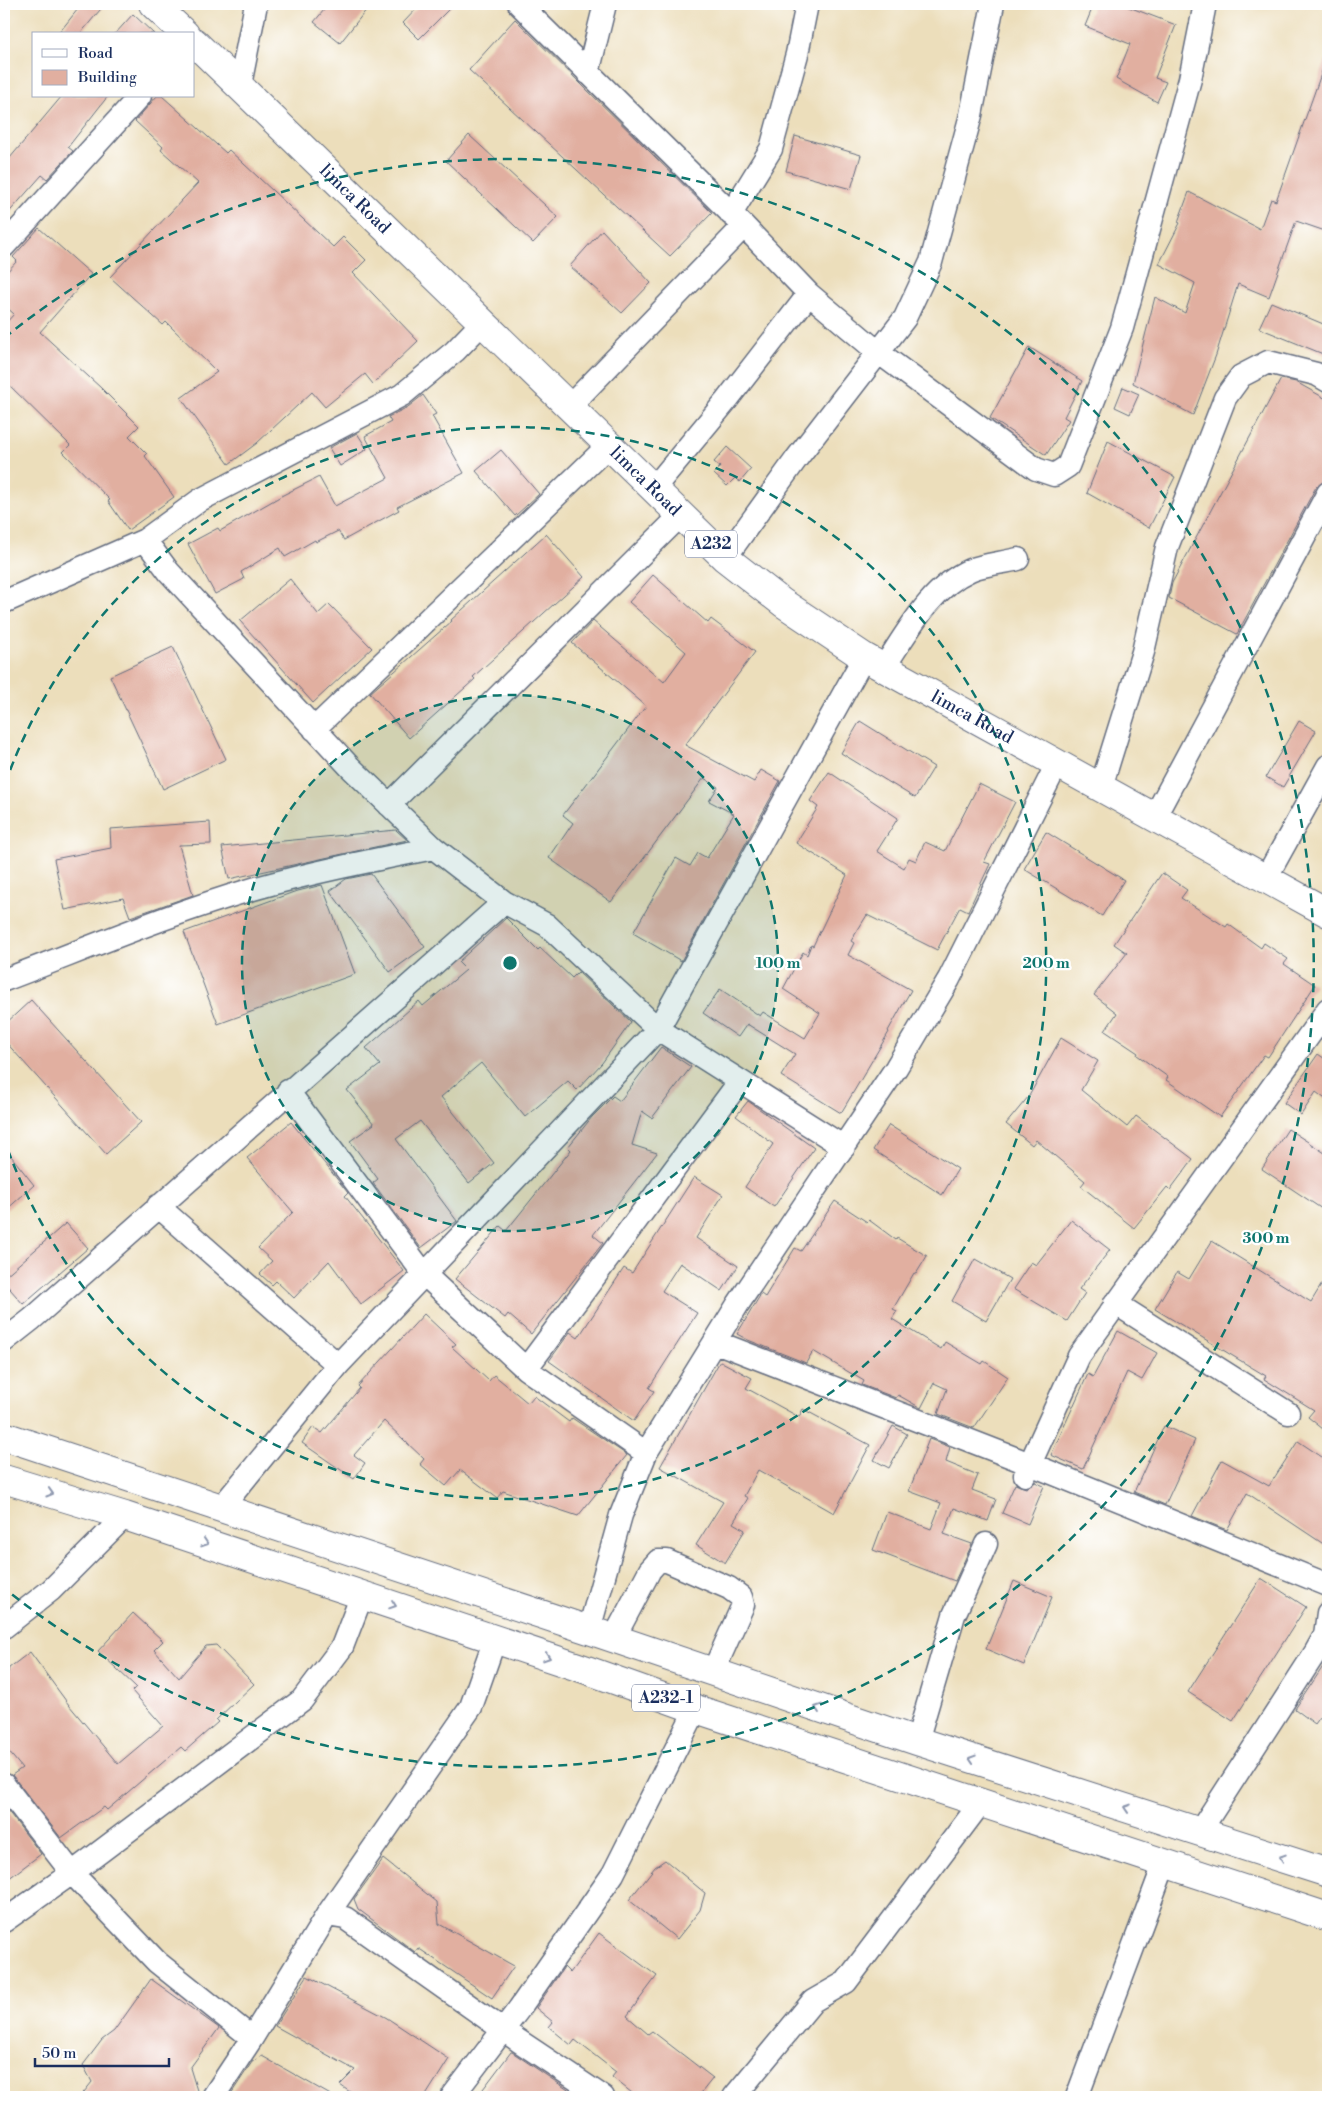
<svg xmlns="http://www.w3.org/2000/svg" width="1332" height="2101" font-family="'Libre Bodoni',serif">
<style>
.building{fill:#e1afa0}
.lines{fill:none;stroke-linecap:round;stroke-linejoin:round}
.minor-casing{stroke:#646c7f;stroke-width:25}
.major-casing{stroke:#646c7f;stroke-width:30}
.highway-casing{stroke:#646c7f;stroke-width:30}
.minor{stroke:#fff;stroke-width:22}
.major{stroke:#fff;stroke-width:28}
.highway{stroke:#fff;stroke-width:28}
.oneway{stroke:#8d97ae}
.ring{fill:none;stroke:#0f766e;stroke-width:2.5;stroke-dasharray:9 6}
.labels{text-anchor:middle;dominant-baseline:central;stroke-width:4.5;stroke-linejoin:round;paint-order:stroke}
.shield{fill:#fff;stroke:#5f6d8e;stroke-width:1}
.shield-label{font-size:16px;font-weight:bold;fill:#1b2f5e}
.street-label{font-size:18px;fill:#1b2f5e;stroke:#fff}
.centre{fill:#0f766e;stroke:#fff;stroke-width:2.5}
.ring-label{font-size:15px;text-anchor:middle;font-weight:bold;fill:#0f766e;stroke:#fff;stroke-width:4.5;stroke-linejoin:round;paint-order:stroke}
</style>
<rect width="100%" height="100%" fill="#fff"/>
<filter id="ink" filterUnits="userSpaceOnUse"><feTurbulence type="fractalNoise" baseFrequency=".02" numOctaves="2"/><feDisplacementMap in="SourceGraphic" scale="10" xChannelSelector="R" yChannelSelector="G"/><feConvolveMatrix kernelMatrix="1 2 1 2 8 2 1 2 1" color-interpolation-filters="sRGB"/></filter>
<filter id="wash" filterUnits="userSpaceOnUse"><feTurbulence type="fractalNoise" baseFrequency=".0096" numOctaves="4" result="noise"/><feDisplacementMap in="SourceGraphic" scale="20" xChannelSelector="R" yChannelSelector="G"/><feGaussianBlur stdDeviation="1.12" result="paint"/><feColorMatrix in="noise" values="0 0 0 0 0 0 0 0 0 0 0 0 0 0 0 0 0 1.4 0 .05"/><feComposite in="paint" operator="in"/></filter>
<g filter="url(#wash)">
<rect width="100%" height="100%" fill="#ecdebb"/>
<g id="blocks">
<!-- building -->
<path class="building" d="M82,4H105L80,34H58Z
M329,4H371L340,43L314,22Z
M421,4H454L419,39L403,23Z
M1094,4H1121L1176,25L1155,78L1166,82L1157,102L1116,79L1130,44L1085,26Z
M133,14L154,34H115Z
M515,19L712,213L670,256L469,70Z
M1326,60H1328V232L1296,221L1269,297L1238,284L1216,355L1193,415L1133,383L1155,297L1185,313L1195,283L1159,264L1180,223L1178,222L1189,192L1260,229L1271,199L1276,201Z
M62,96H108L68,147L73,151L47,179L42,175L4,218V165Z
M157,96H162L226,153L229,150L333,247L343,237L366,260L353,273L418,341L373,384L365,374L325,407L312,392L257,443L229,464L181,398L217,372L166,322L163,325L110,277L198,183L161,150L163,147L135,121Z
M469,135L558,217L533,243L446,161Z
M795,136L861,155L851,189L786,171Z
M39,228L91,274L40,332L101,388L139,426L129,436L147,454L145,456L174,497L128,530L108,501L110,500L63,452L70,445L4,380V325L14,314L4,305V275L17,261L13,257Z
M602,230L651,283L622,313L570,266Z
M1271,302L1328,326V356L1259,328Z
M1029,347L1082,381L1064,417L1069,420L1046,455L990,418Z
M1281,379L1296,382L1328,400V474L1325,481L1316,487L1237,634L1169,598L1172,583Z
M1123,387L1139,394L1130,414L1115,407Z
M423,395L436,414L432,416L464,473L397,507L399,510L344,540L338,531L316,542L315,540L285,557L280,548L241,572L244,579L215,594L188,544L218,528L220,531L283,495L319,477L335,506L388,478L365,436L391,422L388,417L408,407Z
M357,433L367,449L340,466L329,448Z
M1108,441L1175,477L1149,528L1087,493Z
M727,447L751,469L740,482L735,478L727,486L714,474L720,467L714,462Z
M501,450L539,494L515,516L476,471Z
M546,534L584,577L473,677L475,679L409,738L370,693L452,621L451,620Z
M653,575L708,623L711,619L755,652L685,745L754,782L761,770L780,781L681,961L633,933L676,858L690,866L698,853L707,858L734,814L709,801L718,787L704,778L611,902L549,858L573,823L563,815L646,706L572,643L593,621L664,682L686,652L629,602Z
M290,579L318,614L329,604L372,648L313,703L240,621Z
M173,647L226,759L163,789L110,676Z
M860,721L934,767L915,798L841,753Z
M1299,721L1316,731L1283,787L1266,777Z
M829,772L898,818L877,851L904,868L909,858L916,861L925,842L945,851L979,784L1015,802L984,862L990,864L968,911L960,907L937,950L867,915L851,941L854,943L848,955L911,990L888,1031L889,1032L841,1113L781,1076L795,1054L747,1024L738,1037L703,1013L720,989L760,1016L763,1012L805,1038L820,1013L783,989L803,952L807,955L811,945L813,946L847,875L796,843L818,807L810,801Z
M210,822L211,844L179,845L193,895L130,917L123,898L65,910L54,859L111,848L110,829Z
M396,830L407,840L229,879L222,847Z
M1046,832L1124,880L1102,916L1024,869Z
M1162,873L1187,890L1181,898L1226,927L1228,924L1261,948L1264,943L1288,959L1284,964L1315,985L1268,1057L1264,1055L1220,1117L1166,1080L1168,1077L1137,1055L1138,1053L1105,1031L1117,1013L1094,995L1127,953L1114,944Z
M371,874L425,947L390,972L330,891L346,879Z
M322,885L355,974L218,1024L184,932L294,892Z
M506,918L538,950L540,948L572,978L578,972L631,1022L602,1063L577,1090L568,1081L525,1117L481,1063L441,1097L494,1163L469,1183L420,1121L396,1139L457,1221L421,1248L373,1183L378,1179L350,1141L374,1124L347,1090L380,1065L366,1048L419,1001L423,1006L466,970L458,962Z
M31,1000L141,1122L106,1154L4,1040V1025Z
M1061,1038L1098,1061L1081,1090L1127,1127L1136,1116L1193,1159L1170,1190L1167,1187L1134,1228L1081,1186L1085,1181L1036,1140L1032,1145L1006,1124L1029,1096Z
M661,1047L691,1067L652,1118L642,1111L632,1145L657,1153L593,1235L603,1243L531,1334L508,1314L505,1318L455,1279L500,1226L506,1231L571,1150L568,1147L592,1117L613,1096L620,1101Z
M1318,1054L1328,1061V1101L1316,1092L1301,1115L1284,1103Z
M748,1101L814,1148L774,1207L745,1187L773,1144L736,1116Z
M291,1122L329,1169L348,1193L345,1196L404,1271L361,1304L329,1261L294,1298L276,1281L272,1285L260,1274L272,1261L258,1248L293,1212L247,1158Z
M889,1125L958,1169L942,1195L873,1150Z
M1288,1129L1328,1155V1213L1262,1169Z
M4,1147L34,1185L4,1212Z
M694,1177L723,1195L696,1238L738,1266L722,1291L680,1263L662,1291L697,1313L649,1388L654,1391L634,1421L549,1361L570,1332L578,1338L624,1268L632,1273Z
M835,1201L867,1222L869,1220L896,1240L897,1238L927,1256L916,1274L914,1273L893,1309L897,1311L892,1319L941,1349L945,1342L982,1364L984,1361L1008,1377L974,1428L938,1414L947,1389L934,1383L921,1408L898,1395L896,1398L862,1385L864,1381L813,1351L806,1363L748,1340L737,1334L761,1294L765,1297L795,1248L801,1251Z
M1071,1220L1110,1250L1079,1289L1085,1293L1067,1321L1013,1289L1031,1262L1036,1265Z
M66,1223L88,1248L23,1304L4,1282V1277Z
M1212,1241L1311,1302L1328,1274V1433L1308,1417L1314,1410L1264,1379L1266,1376L1155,1309L1177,1272L1189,1279Z
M975,1259L1010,1279L986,1321L952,1301Z
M424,1314L456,1344L452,1347L489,1381L494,1375L528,1403L534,1396L569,1422L572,1418L627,1455L578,1516L503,1491L497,1498L460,1470L446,1486L420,1464L424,1459L384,1421L354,1455L365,1463L354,1479L302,1443L313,1427L322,1433L360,1388L358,1386Z
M1118,1331L1157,1353L1142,1380L1127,1372L1083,1469L1051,1455L1088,1374L1093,1377Z
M720,1361L752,1378L746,1388L799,1417L803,1409L870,1445L834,1513L758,1470L744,1496L748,1498L733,1523L745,1530L725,1563L696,1545L723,1502L660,1467Z
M893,1426L907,1434L889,1468L874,1460Z
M1164,1426L1195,1440L1165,1505L1134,1492Z
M929,1439L950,1447L946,1462L978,1475L972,1490L996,1499L988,1521L954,1508L944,1534L972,1544L955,1581L873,1550L887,1512L931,1529L941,1503L909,1491Z
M1298,1441L1328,1461V1547L1247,1493L1227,1530L1192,1516L1222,1460L1269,1486Z
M1035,1482L1044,1486L1028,1524L1002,1513L1015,1484L1026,1488Z
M1261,1578L1306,1607L1233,1721L1188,1692Z
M1014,1581L1052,1597L1024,1665L986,1649Z
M133,1613L163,1641L154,1650L179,1678L206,1646L216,1645L254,1684L216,1720L218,1722L185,1751L181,1747L107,1810L104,1807L61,1838L12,1775L22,1768L4,1746V1687L9,1668L30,1652L69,1705L118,1764L163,1726L132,1691L136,1687L98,1651Z
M1328,1659V1706L1315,1724L1295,1709Z
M4,1806L41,1854L4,1882Z
M383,1859L437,1902L439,1924L514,1966L492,1998L418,1948L415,1952L358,1909L354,1899Z
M665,1860L705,1893L700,1910L677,1939L629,1900L655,1867Z
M599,1933L657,1976L627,2016L648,2034L652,2031L713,2078L698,2097H637L612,2077L616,2072L575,2040L571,2045L549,2027L553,2022L536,2008L564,1967L570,1973Z
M307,1976L387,2018L449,2059L425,2097H357L340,2085L355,2070L275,2026Z
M151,1979L219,2028L190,2068L199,2097H80L92,2082L83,2065L102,2040L114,2031Z
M511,2052H512L574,2094L572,2097H477Z
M262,2056L334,2097H229L252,2062Z"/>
</g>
</g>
<g filter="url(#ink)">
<use href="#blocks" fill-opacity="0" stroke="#646c7f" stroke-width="1"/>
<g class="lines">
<defs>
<path id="minor" d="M519,4L744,226L809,294L878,352L1036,469L1054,475L1068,466L1122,328L1190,79L1205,4
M588,73L605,4
M240,85L256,4
M731,214L771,149L797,54L807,4
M4,246L140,96
M569,407L744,226
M654,488L726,401L809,294
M145,540L169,572L350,767L434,848L504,902L547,925L658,1029L844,1147
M725,558L797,458L905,318L931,262L971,115L993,4
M4,602L145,540L200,500L402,395L455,351L483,322
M884,667C907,633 930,588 970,570C984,564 1003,563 1018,559
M314,729L610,444
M1101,787L1143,652L1167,547L1225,398L1241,376L1268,362L1316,374L1328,381
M389,805L681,515
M1155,816L1328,493
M1266,878L1328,766
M4,980C86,949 168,914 253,889C313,872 373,860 434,848
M288,1091L424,1274L526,1369L646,1453
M158,1206L338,1365
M1115,1303L1288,1413
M4,1341L32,1319L504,902
M716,1342L1035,1466L1328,1585
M526,1369L740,1081
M1025,1475L1079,1356L1328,1009
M221,1508L338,1365L658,1029L864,657
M4,1627L51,1590L125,1516
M589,1630L621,1515L646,1453L738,1304L896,1068L949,979L1057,764
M614,1638L650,1570L658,1561H667L729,1588L741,1597L743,1605L713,1672
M917,1741L954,1615L986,1544
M4,1785L72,1873L157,1962L252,2038
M1200,1831L1315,1653L1325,1635L1328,1613
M327,1915L345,1918L519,2041L603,2097
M4,1921L72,1873L302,1700L342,1647L362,1595
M213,2097L252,2038L327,1915L471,1707L495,1639
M452,2097L519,2009L613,1874L696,1709
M734,2097L813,2001L846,1982L982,1801
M1077,2097L1165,1862"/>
<g id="major">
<path d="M153,4L185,34"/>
<path id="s1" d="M194,42L725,558L783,603L864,657L1328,913"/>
</g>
<path id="highway" d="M4,1436L589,1630L917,1741L1328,1873
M4,1479L125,1516L584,1669L696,1709L1328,1917"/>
</defs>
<!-- minor casing -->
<use href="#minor" class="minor-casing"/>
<!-- major casing -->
<use href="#major" class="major-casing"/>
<!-- highway casing -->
<use href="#highway" class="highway-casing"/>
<!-- minor -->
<use href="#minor" class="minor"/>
<!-- major -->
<use href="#major" class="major"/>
<!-- highway -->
<use href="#highway" class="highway"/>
</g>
<!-- one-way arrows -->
<defs><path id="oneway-chevron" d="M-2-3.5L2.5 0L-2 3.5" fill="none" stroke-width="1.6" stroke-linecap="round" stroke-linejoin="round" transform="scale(1.25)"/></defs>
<g class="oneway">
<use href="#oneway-chevron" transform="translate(50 1493) rotate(17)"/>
<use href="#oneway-chevron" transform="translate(205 1543) rotate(18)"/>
<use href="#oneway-chevron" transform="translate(393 1605) rotate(19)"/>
<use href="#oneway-chevron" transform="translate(547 1657) rotate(18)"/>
<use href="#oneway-chevron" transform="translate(818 1708) rotate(-161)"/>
<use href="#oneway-chevron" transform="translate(972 1759) rotate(-162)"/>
<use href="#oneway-chevron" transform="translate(1127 1808) rotate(-162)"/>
<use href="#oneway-chevron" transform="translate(1282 1858) rotate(-162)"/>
</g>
</g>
<!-- distance rings -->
<circle cx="510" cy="963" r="268" fill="#0f766e" fill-opacity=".12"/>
<g class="ring">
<circle cx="510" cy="963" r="268"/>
<path d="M5 784A536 536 0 1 1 5 1142"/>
<path d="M4 338A804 804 0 1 1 4 1588"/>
</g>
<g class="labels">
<!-- shield labels -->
<g class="shield">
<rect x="685" y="530.5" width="52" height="27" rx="4"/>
<rect x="632" y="1684.5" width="68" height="27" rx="4"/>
</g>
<g class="shield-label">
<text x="711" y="544">A232</text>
<text x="666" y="1698">A232-1</text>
</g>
<!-- street labels -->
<g class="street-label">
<text stroke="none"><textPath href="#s1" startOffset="225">limca Road</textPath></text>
<text stroke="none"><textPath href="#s1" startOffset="630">limca Road</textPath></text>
<text stroke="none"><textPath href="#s1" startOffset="1035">limca Road</textPath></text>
</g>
</g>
<circle cx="510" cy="963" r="8" class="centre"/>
<g class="ring-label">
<text x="778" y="968">100 m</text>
<text x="1046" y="968">200 m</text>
<text x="1266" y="1243">300 m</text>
</g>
<!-- margin -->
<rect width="1332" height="2101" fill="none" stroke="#fff" stroke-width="20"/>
<!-- legend -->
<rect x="32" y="32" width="162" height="65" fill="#ffffff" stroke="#a4acbf"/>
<rect x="42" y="49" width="25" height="8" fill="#ffffff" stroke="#a4acbf"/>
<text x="78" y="58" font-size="15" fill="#1b2f5e">Road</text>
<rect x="42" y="70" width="25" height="15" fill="#e1afa0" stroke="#a4acbf"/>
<text x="78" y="82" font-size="15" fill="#1b2f5e">Building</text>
<!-- scale -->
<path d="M35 2058v8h134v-8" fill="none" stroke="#1b2f5e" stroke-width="2.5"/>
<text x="42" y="2058" font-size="15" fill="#1b2f5e" stroke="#ffffff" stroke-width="4" paint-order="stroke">50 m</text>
</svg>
